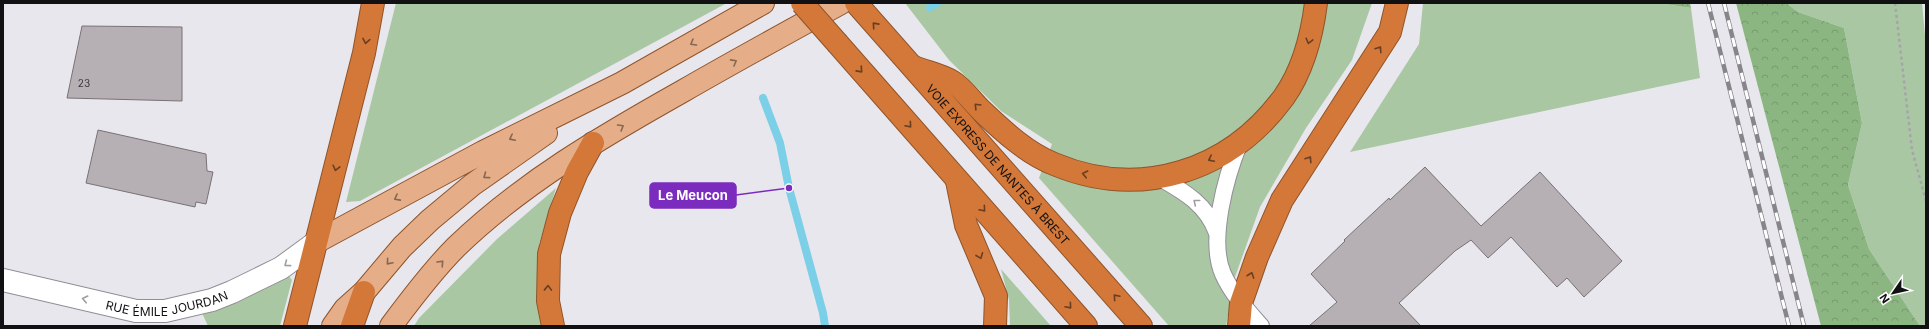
<svg xmlns="http://www.w3.org/2000/svg" width="1929" height="329" font-family="Inter,sans-serif">
<style>
.grass{fill:#aac7a3}
.forest{fill:url(#forest-crowns)}
.lines{fill:none;stroke-linecap:round;stroke-linejoin:round}
.stream{stroke:#7bcfe6;stroke-width:8}
.building{fill:#b6afb3;stroke:#787275}
.lane-casing{stroke:#918f96;stroke-width:18}
.street-casing{stroke:#918f96;stroke-width:24}
.primary-casing{stroke:#8f542b;stroke-width:24}
.highway-casing{stroke:#8f542b;stroke-width:24}
.path{stroke:#a6a4aa;stroke-width:2.5;stroke-dasharray:3 3;stroke-linecap:butt}
.lane{stroke:#fff;stroke-width:16}
.street{stroke:#fff;stroke-width:22}
.primary{stroke:#e5ae88;stroke-width:22}
.highway{stroke:#d37838;stroke-width:22}
.rail-casing{stroke:#87858a;stroke-width:4.5}
.rail{stroke:#fff;stroke-width:3;stroke-dasharray:9;stroke-linecap:butt}
.highway-bridge-casing{stroke:#8f542b;stroke-width:24;stroke-linecap:butt}
.highway-bridge{stroke:#d37838;stroke-width:22}
.oneway{stroke:#683f23}
.oneway2{stroke:#866753}
.oneway3{stroke:#a09fa0}
.labels{text-anchor:middle;dominant-baseline:central;stroke-width:4;stroke-linejoin:round;paint-order:stroke}
.number-label{font-size:10px;fill:#3a383a}
.street-label{font-size:12px;fill:#111012;stroke:#fff}
.leader{fill:none;stroke:#7b2cbf;stroke-width:1.5}
.callout-dot{fill:#7b2cbf;stroke:#fff;stroke-width:1.5}
.callout{fill:#7b2cbf;stroke:#7b2cbf;stroke-width:1.5}
.callout-label{font-size:13px;text-anchor:middle;font-weight:bold;fill:#fff}
</style>
<defs>
<pattern id="forest-crowns" width="20" height="18" patternUnits="userSpaceOnUse"><rect width="20" height="18" fill="#8bb681"/><path d="M2 6a3 3 0 1 1 6 0M12 15a3 3 0 1 1 6 0" fill="none" stroke="#779b6e"/></pattern>
</defs>
<rect width="100%" height="100%" fill="#e9e7ee"/>
<!-- grass -->
<path class="grass" d="M396,3H727L360,201L346,202Z
M905,3H1372L1352,60L1306,128L1260,207L1235,277L1226,326H1169L1039,178L1052,144L1001,111L949,60Z
M1423,3H1658L1691,8L1700,78L1350,152L1419,44Z
M1786,3H1922L1926,46V326H1920L1869,249L1848,185L1862,123L1844,28L1798,12Z
M556,188L539,244V288L543,326H414L419,318L497,239Z
M1001,269L1051,326H1010L1009,300Z
M288,275L292,280L280,326H208L202,313Z"/>
<!-- forest -->
<path class="forest" d="M1658,3H1690L1691,8Z
M1736,3H1786L1798,12L1844,28L1862,123L1848,185L1869,249L1920,326H1821Z"/>
<g class="lines">
<!-- stream -->
<path class="stream" d="M930,7L938,3
M763,98L780,143L789,188L823,313L825,326"/>
</g>
<!-- building -->
<path class="building" d="M82,26L182,27V101L67,98Z
M98,130L206,154L207,171L213,172L206,204L196,202L195,207L86,183Z
M1425,167L1481,226L1540,172L1622,261L1584,297L1567,278L1557,287L1511,237L1488,258L1471,240L1455,251L1399,303L1421,326H1309L1337,302L1311,274L1345,241L1344,240L1389,198L1390,200Z"/>
<g class="lines">
<defs>
<path id="lane" d="M1240,142C1226,176 1208,240 1223,274C1232,294 1247,310 1261,326
M1160,178C1185,192 1207,205 1217,233"/>
<g id="street">
<path id="s1" d="M3,280L136,311H165L212,300L232,292L281,268L318,241"/>
</g>
<path id="primary" d="M318,241L483,152L622,83L763,3
M333,326L345,309L364,292L402,247L430,220L472,185L546,133
M391,326C411,299 432,271 456,247C522,183 603,136 683,91C735,61 788,32 841,3"/>
<g id="highway">
<path id="s2" d="M856,3L1141,326"/>
<path d="M838,44L1086,326"/>
<path d="M914,67C926,72 942,75 953,82C964,89 973,103 983,112C1004,132 1027,153 1054,164C1140,200 1229,172 1284,97C1303,70 1312,35 1316,3"/>
<path d="M957,181L966,225L996,296L995,326"/>
<path d="M295,326L364,53L373,3"/>
<path d="M352,326L364,292"/>
<path d="M553,326L548,301L549,254L560,213L577,172L593,143"/>
<path d="M1239,326L1241,303L1257,257L1282,200L1390,32L1397,3"/>
</g>
</defs>
<!-- lane casing -->
<use href="#lane" class="lane-casing"/>
<!-- street casing -->
<use href="#street" class="street-casing"/>
<!-- primary casing -->
<use href="#primary" class="primary-casing"/>
<!-- highway casing -->
<use href="#highway" class="highway-casing"/>
<!-- path -->
<path class="path" d="M1895,3L1912,150L1926,201"/>
<!-- lane -->
<use href="#lane" class="lane"/>
<!-- street -->
<use href="#street" class="street"/>
<!-- primary -->
<use href="#primary" class="primary"/>
<!-- highway -->
<use href="#highway" class="highway"/>
<defs>
<path id="rail" d="M1708,3L1789,326
M1724,3L1804,326"/>
</defs>
<!-- rail casing -->
<use href="#rail" class="rail-casing"/>
<!-- rail -->
<use href="#rail" class="rail"/>
<defs>
<path id="highway-bridge" d="M802,3L838,44"/>
</defs>
<!-- highway-bridge casing -->
<use href="#highway-bridge" class="highway-bridge-casing"/>
<!-- highway-bridge -->
<use href="#highway-bridge" class="highway-bridge"/>
</g>
<!-- one-way arrows -->
<defs><path id="oneway-chevron" d="M-2-3.5L2.5 0L-2 3.5" fill="none" stroke-width="1.6" stroke-linecap="round" stroke-linejoin="round"/></defs>
<g class="oneway">
<use href="#oneway-chevron" transform="translate(875 25) rotate(-132)"/>
<use href="#oneway-chevron" transform="translate(366 41) rotate(100)"/>
<use href="#oneway-chevron" transform="translate(1309 41) rotate(104)"/>
<use href="#oneway-chevron" transform="translate(1379 49) rotate(-57)"/>
<use href="#oneway-chevron" transform="translate(860 70) rotate(48)"/>
<use href="#oneway-chevron" transform="translate(977 106) rotate(-134)"/>
<use href="#oneway-chevron" transform="translate(909 125) rotate(49)"/>
<use href="#oneway-chevron" transform="translate(1211 159) rotate(153)"/>
<use href="#oneway-chevron" transform="translate(1309 159) rotate(-57)"/>
<use href="#oneway-chevron" transform="translate(336 168) rotate(104)"/>
<use href="#oneway-chevron" transform="translate(1085 174) rotate(-168)"/>
<use href="#oneway-chevron" transform="translate(983 209) rotate(49)"/>
<use href="#oneway-chevron" transform="translate(980 256) rotate(68)"/>
<use href="#oneway-chevron" transform="translate(1251 275) rotate(-71)"/>
<use href="#oneway-chevron" transform="translate(548 288) rotate(-88)"/>
<use href="#oneway-chevron" transform="translate(1116 297) rotate(-131)"/>
<use href="#oneway-chevron" transform="translate(1069 306) rotate(49)"/>
</g>
<g class="oneway2">
<use href="#oneway-chevron" transform="translate(693 43) rotate(150)"/>
<use href="#oneway-chevron" transform="translate(734 62) rotate(-29)"/>
<use href="#oneway-chevron" transform="translate(621 127) rotate(-31)"/>
<use href="#oneway-chevron" transform="translate(512 138) rotate(153)"/>
<use href="#oneway-chevron" transform="translate(486 176) rotate(144)"/>
<use href="#oneway-chevron" transform="translate(397 198) rotate(152)"/>
<use href="#oneway-chevron" transform="translate(389 262) rotate(131)"/>
<use href="#oneway-chevron" transform="translate(441 263) rotate(-47)"/>
</g>
<g class="oneway3">
<use href="#oneway-chevron" transform="translate(1196 202) rotate(-141)"/>
<use href="#oneway-chevron" transform="translate(287 264) rotate(143)"/>
<use href="#oneway-chevron" transform="translate(85 299) rotate(-167)"/>
</g>
<g class="labels">
<!-- number labels -->
<g class="number-label">
<text x="84" y="83">23</text>
</g>
<!-- street labels -->
<g class="street-label">
<text stroke="none"><textPath href="#s2" startOffset="215">VOIE EXPRESS DE NANTES À BREST</textPath></text>
<text stroke="none"><textPath href="#s1" startOffset="168">RUE ÉMILE JOURDAN</textPath></text>
</g>
</g>
<!-- callouts -->
<path class="leader" d="M789 188L736 195"/>
<circle class="callout-dot" cx="789" cy="188" r="4"/>
<rect class="callout" x="650" y="183" width="86" height="25" rx="4"/>
<g class="callout-label">
<text x="693" y="200">Le Meucon</text>
</g>
<!-- border -->
<rect width="1929" height="329" fill="none" stroke="#111012" stroke-width="8"/>
<!-- north arrow -->
<g transform="translate(1893 293) rotate(236)" stroke="#ffffff" stroke-width="3" paint-order="stroke">
<path d="M0-3L7 15L0 10L-7 15Z" fill="#111012"/>
<text y="-6" font-size="11" font-weight="bold" text-anchor="middle" fill="#111012">N</text>
</g>
</svg>
